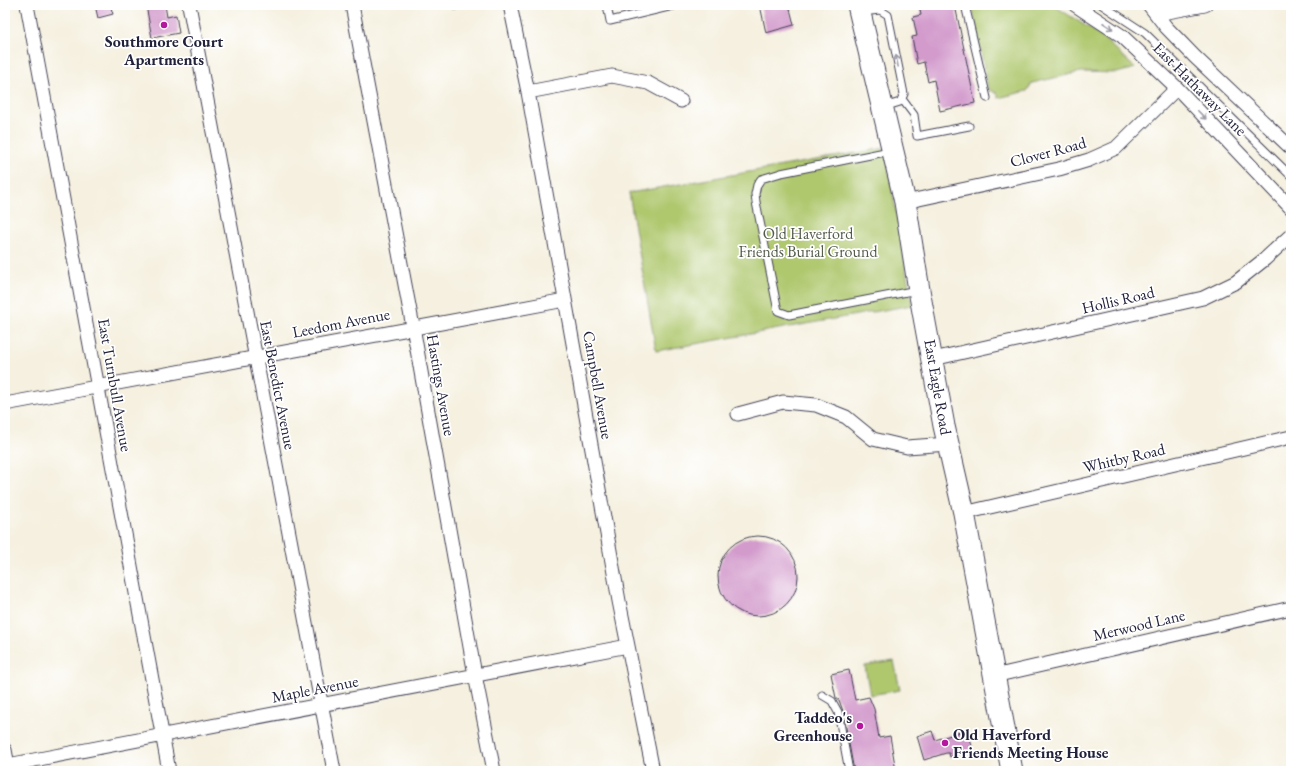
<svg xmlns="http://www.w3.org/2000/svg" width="1296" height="776" font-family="'EB Garamond',serif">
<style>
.green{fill:#afc76d;stroke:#687454}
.building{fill:#d39bcc}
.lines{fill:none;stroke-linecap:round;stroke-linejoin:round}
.service-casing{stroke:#424154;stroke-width:9}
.minor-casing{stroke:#424154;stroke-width:15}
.primary-casing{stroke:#424154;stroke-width:23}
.service{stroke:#fff;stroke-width:7}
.minor{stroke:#fff;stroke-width:13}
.primary{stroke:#fff;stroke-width:21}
.oneway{stroke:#9c9ca7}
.poi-dot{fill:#b5179e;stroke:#fff;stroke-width:1.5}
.labels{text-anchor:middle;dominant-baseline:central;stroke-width:3.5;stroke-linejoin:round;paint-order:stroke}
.poi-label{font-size:16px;font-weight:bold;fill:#22223b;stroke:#fff}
.street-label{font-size:16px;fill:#22223b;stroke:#fff}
.park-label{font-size:16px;fill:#535c4c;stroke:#fff}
</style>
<rect width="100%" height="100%" fill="#fff"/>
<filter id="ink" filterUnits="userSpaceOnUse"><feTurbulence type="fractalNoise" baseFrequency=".025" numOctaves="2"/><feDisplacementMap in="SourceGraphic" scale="8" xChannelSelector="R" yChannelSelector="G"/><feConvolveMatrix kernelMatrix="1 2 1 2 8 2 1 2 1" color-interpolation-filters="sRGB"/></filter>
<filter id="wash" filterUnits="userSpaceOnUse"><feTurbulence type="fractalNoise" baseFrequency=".012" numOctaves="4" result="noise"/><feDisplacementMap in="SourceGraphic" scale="16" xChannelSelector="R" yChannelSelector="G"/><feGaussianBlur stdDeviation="0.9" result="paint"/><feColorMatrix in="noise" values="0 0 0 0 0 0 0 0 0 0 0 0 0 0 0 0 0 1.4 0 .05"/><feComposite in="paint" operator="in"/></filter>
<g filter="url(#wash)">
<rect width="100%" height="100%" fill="#f5f0df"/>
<!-- green -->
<path class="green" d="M972,5H1053L1100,35L1135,68L1117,73L1081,72L1032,83L1027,91L998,98V94L988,89Z
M885,148L912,305L656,351L629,193Z
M894,661L900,690L870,695L865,666Z"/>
<g id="blocks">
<!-- building -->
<path class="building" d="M95,5H110L113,14L98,18Z
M146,5H165L167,17L176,15L179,33L152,38Z
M760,5H789L794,25L766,33Z
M919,5H955L975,103L940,111L934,80L928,82L924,62L917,64L912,37L917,36L913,17L921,15Z
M718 576a40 40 0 1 1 80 0a40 40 0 1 1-80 0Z
M849,670L855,700L869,697L874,709L879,738L890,736L896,771H854L843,711L839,700L836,698L831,674Z
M967,730L972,746L969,747L970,750L950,757L949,753H946L924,760L917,736L932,731L935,740Z"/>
</g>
</g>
<g filter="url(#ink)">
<use href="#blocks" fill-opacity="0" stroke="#424154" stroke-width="1"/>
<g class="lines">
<defs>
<path id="service" d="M454,5L455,6
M607,5L610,21L677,5
M965,5L987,98
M1102,5L1145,33L1291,176
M862,12L880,10L888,15L904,94L900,102L884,107
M902,99L914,115L917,136L969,126
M890,151L781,173L761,179L757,185L755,194L756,202L778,311L789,315L917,290
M822,695L832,701L838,712L849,771"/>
<path id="minor" d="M27,5L169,771
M189,5L334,771
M352,5L413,327L475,675L494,771
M510,5L528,92L619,601L653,771
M1075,5L1122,36L1177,88L1291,208
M1149,5L1166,27L1195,57L1291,148
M1157,14L1205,5
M528,92L612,76L648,83L681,101
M905,202L1059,169L1089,160L1116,148L1177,88
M933,359L1203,298L1236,282L1265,259L1291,235
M5,404L565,300
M738,414L783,402L816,405L846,417L873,439L907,447L948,444
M964,513L1291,437
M994,676L1291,608
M5,750L9,771
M8,765L628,646"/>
<path id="primary" d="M858,5L905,202L919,290L944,426L964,513L1012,771"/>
</defs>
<!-- service casing -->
<use href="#service" class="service-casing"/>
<!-- minor casing -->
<use href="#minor" class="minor-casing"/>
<!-- primary casing -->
<use href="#primary" class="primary-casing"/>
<!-- service -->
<use href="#service" class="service"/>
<!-- minor -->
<use href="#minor" class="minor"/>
<!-- primary -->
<use href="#primary" class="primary"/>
</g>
<!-- one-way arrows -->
<defs><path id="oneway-shaft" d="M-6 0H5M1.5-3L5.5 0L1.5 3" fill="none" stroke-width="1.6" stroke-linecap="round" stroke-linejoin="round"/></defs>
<g class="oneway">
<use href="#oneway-shaft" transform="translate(1108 26) rotate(33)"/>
<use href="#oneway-shaft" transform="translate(897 61) rotate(-101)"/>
<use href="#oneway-shaft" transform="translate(1202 115) rotate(46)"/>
</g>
</g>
<!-- markers -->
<g class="poi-dot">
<circle cx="164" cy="25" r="4"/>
<circle cx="860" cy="726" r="4"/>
<circle cx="945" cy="743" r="4"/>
</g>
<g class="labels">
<!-- poi labels -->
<g class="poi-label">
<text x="164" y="41">Southmore Court<tspan x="164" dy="18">Apartments</tspan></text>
<text x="852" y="717" text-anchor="end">Taddeo's<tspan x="852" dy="18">Greenhouse</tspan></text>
<text x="953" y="734" text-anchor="start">Old Haverford<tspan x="953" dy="18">Friends Meeting House</tspan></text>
</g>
<!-- street labels -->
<g class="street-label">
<text transform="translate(1200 89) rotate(45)">East Hathaway Lane</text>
<text transform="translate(1048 152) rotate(-15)">Clover Road</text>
<text transform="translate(1118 300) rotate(-13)">Hollis Road</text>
<text transform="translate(341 323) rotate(-11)">Leedom Avenue</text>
<text transform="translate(115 385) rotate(80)">East Turnbull Avenue</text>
<text transform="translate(278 385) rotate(79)">East Benedict Avenue</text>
<text transform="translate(441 385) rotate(80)">Hastings Avenue</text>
<text transform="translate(598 385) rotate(80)">Campbell Avenue</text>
<text transform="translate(938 387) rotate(80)">East Eagle Road</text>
<text transform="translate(1124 458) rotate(-13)">Whitby Road</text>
<text transform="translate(1139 625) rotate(-13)">Merwood Lane</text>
<text transform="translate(315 689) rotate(-11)">Maple Avenue</text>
</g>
<!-- park labels -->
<g class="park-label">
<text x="808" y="233">Old Haverford<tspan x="808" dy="18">Friends Burial Ground</tspan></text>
</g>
</g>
<!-- margin -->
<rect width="1296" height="776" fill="none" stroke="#fff" stroke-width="20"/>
</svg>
